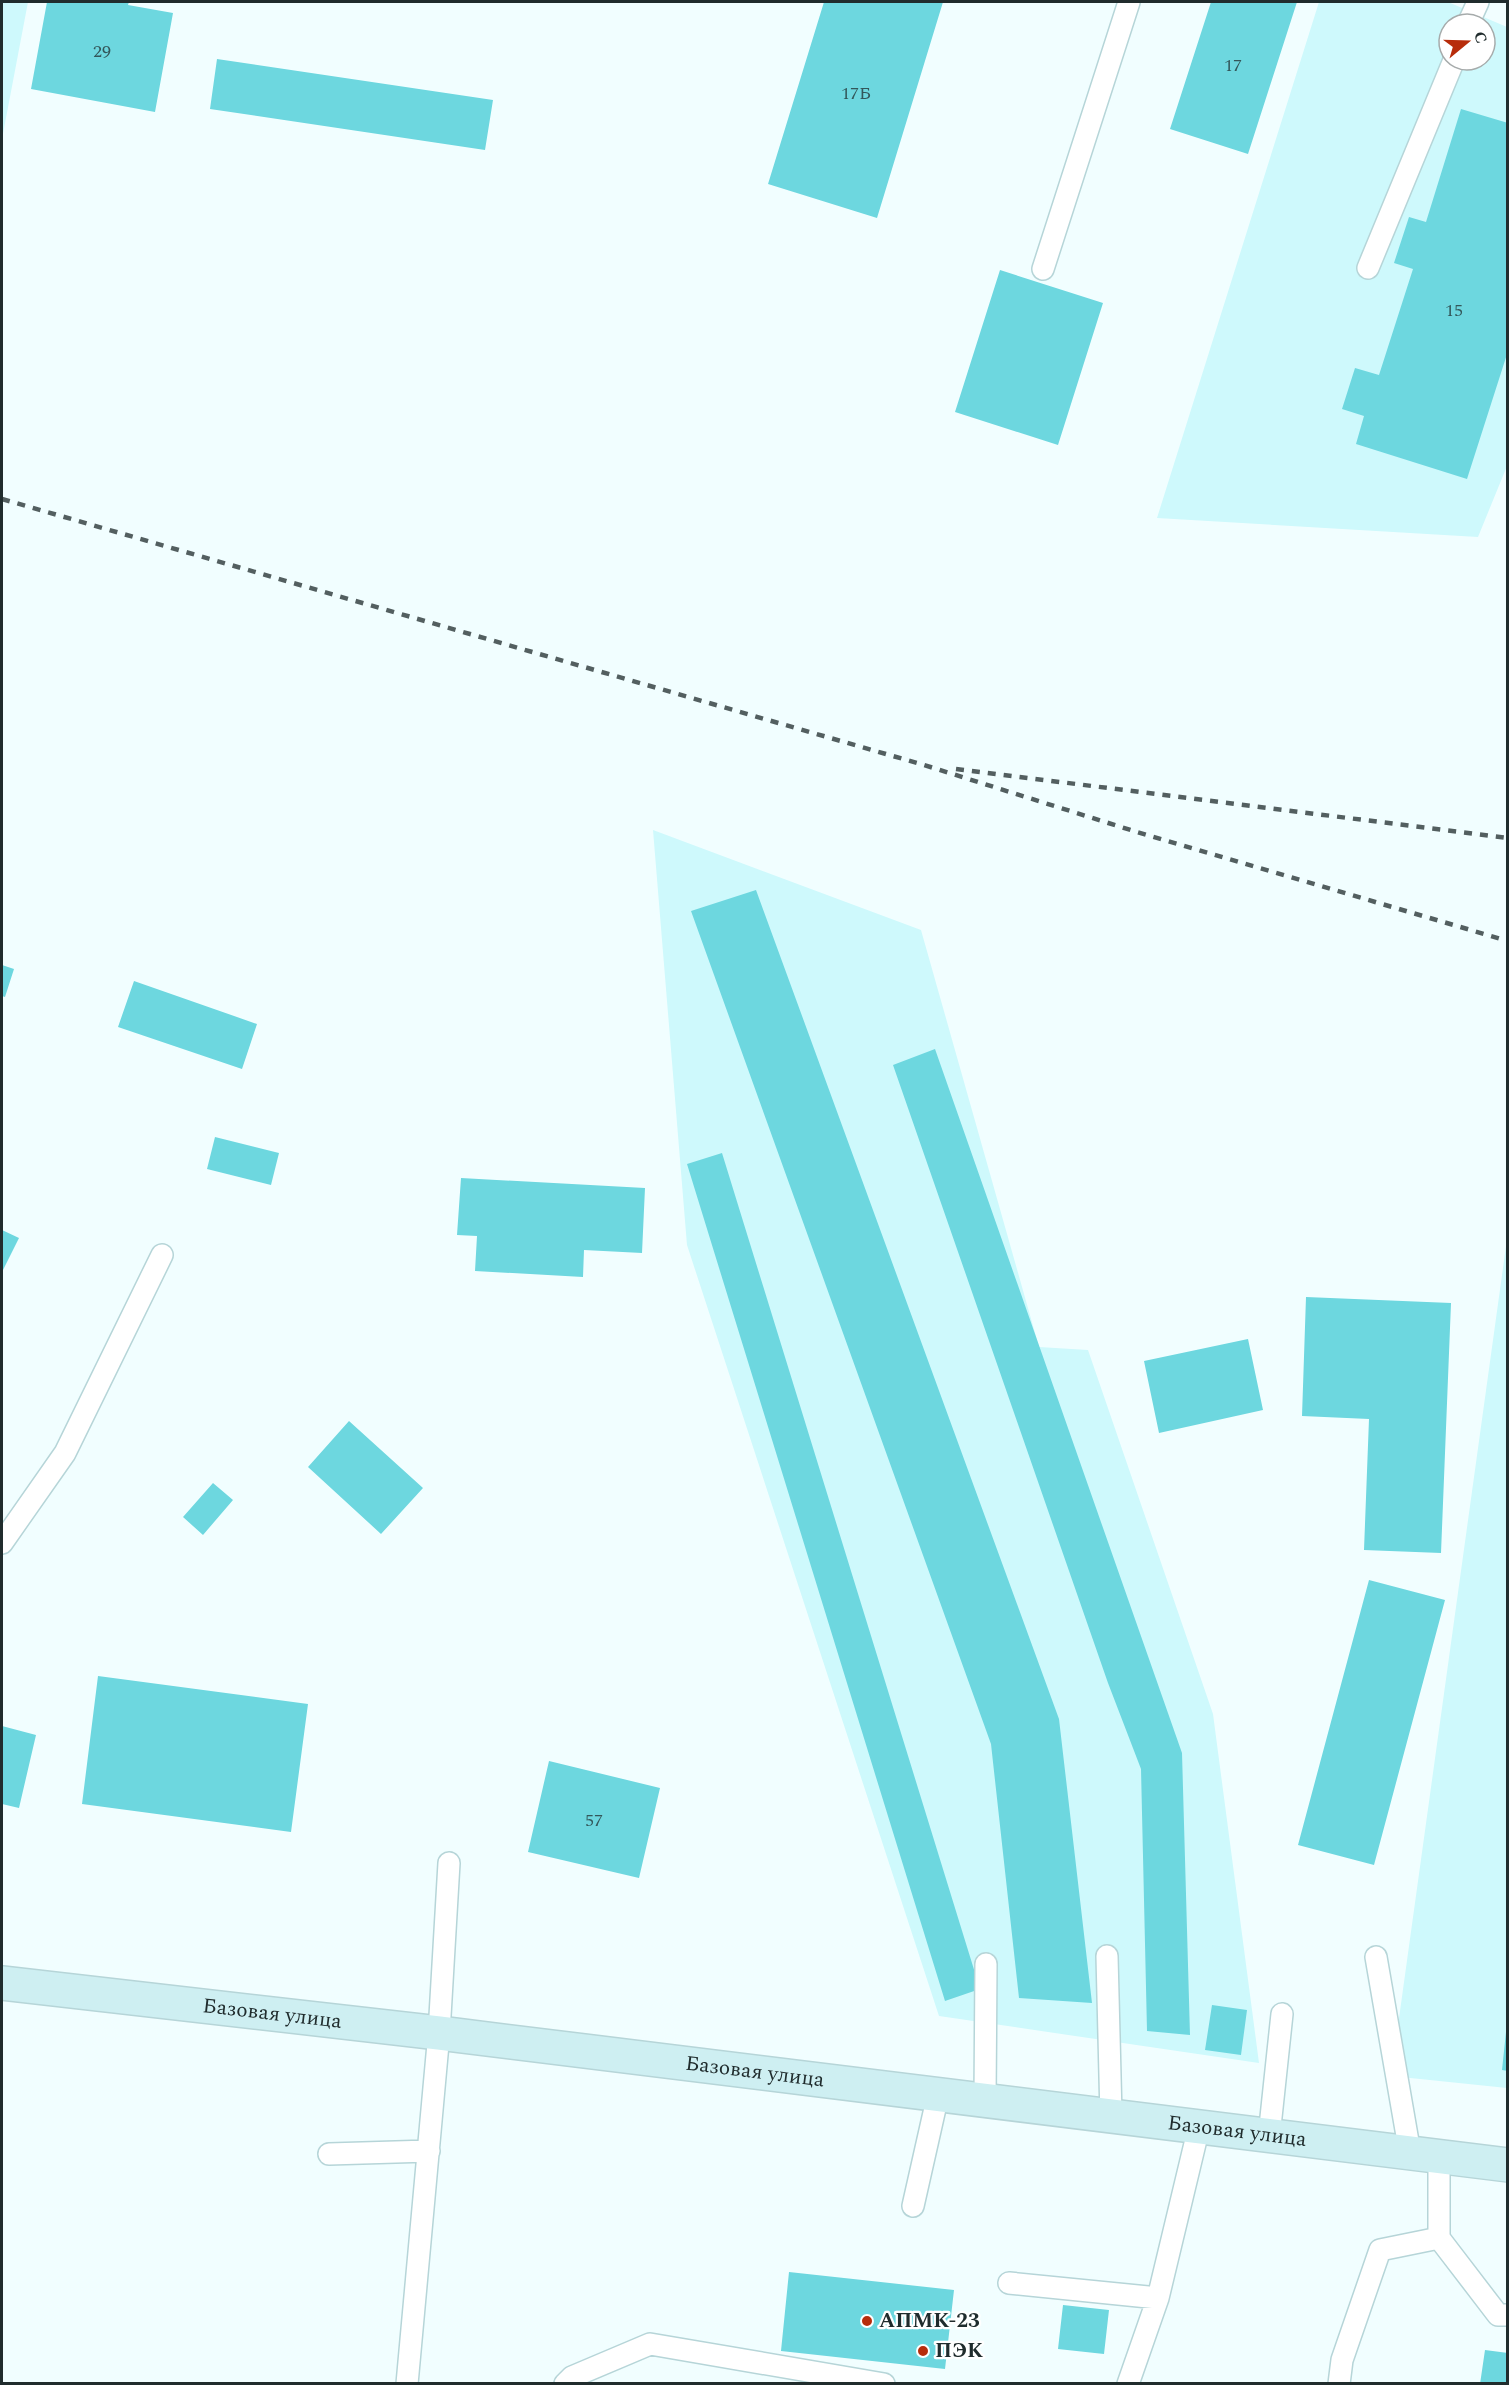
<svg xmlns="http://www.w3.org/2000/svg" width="1509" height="2385" font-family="Spectral,serif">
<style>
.built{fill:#cef9fc;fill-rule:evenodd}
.building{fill:#6dd7df}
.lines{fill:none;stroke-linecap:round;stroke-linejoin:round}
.lane-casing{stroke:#b6d5d8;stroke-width:24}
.secondary-casing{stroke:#b6d5d8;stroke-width:36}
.lane{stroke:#fff;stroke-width:21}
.secondary{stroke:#ceeff2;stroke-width:33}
.rail{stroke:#535f60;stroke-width:4.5;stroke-dasharray:8 8;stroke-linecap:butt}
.poi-dot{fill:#b72c0b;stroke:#fff;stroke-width:2}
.labels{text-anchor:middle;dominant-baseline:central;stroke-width:4.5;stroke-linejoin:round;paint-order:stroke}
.number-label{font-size:18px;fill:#33575a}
.street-label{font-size:21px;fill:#202c2d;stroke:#fff}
.poi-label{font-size:21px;font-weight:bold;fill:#202c2d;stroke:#fff;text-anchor:start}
</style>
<rect width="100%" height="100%" fill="#f1feff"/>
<!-- built -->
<path class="built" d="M2,2H28L2,139Z
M1319,2H1448L1507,27V466L1478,537L1157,518ZM1449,24H1485V60H1449Z
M653,830L921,930L1039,1347L1088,1350L1213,1714L1259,2063L939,2016L687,1245Z
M1507,1239V2088L1391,2076Z"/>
<!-- building -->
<path class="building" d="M47,2H129L128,5L173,13L155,112L31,89Z
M824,2H943L877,218L768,184Z
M1211,2H1297L1248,154L1170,129Z
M217,59L493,100L485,150L210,109Z
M1461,109L1508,123V351L1467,479L1356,444L1364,416L1342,409L1355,368L1379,375L1413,269L1394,263L1409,217L1426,222Z
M1000,270L1103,303L1058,445L955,412Z
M756,890L1059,1719L1092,2003L1019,1998L991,1744L691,911Z
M2,965L14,969L5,997L2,996Z
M134,981L257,1024L242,1069L118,1027Z
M935,1049L1182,1753L1190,2035L1147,2031L1141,1769L1108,1683L893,1065Z
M215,1137L279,1153L271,1185L207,1169Z
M722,1153L980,1989L945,2001L687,1164Z
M461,1178L645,1188L642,1253L584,1250L583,1277L475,1271L477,1236L457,1235Z
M2,1230L19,1238L2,1272Z
M1306,1297L1451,1303L1441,1553L1364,1550L1369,1419L1302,1416Z
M1248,1339L1263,1410L1159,1433L1144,1361Z
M349,1421L423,1488L381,1534L308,1467Z
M213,1483L233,1500L203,1535L183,1517Z
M1369,1580L1445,1600L1374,1865L1298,1845Z
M98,1676L308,1704L291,1832L82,1804Z
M2,1726L36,1735L19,1808L2,1804Z
M549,1761L660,1788L639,1878L528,1852Z
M1212,2005L1247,2010L1241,2055L1205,2050Z
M1506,2032H1508V2071L1502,2070Z
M789,2272L954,2290L945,2369L781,2351Z
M1063,2305L1109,2310L1104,2354L1058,2349Z
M1485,2350L1508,2353V2384H1480Z"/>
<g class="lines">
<defs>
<path id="lane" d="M1468,24L1478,2
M1368,268L1454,60
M1043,269L1129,2
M2,1543L65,1453L162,1255
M1107,1956L1111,2116
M1376,1957L1410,2153
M985,2100L986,1964
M1269,2136L1282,2014
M329,2154L429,2151
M1439,2156V2238L1498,2315H1508
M913,2206L938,2095
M1009,2283L1158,2298
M407,2384L439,2033L449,1863
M565,2384L572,2377L650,2344L884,2384
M1128,2384L1158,2298L1199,2127
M1339,2384L1342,2360L1380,2250L1439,2238"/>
<g id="secondary">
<path id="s1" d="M2,1983L439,2033L1508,2165"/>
</g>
</defs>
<!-- lane casing -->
<use href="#lane" class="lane-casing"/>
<!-- secondary casing -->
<use href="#secondary" class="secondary-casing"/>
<!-- lane -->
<use href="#lane" class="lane"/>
<!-- secondary -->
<use href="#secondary" class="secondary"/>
<!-- rail -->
<path class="rail" d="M2,499L924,765L1137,832L1508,941
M956,769L1508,838"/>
</g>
<!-- markers -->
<g class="poi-dot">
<circle cx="867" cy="2321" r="6"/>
<circle cx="923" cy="2351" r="6"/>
</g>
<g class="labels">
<!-- number labels -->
<g class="number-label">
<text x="102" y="51">29</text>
<text x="1233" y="65">17</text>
<text x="856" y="93">17Б</text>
<text x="1454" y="310">15</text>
<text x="594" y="1820">57</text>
</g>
<!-- street labels -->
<g class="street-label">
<text stroke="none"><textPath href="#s1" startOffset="272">Базовая улица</textPath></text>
<text stroke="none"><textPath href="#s1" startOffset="758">Базовая улица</textPath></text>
<text stroke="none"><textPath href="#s1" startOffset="1244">Базовая улица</textPath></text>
</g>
<!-- poi labels -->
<g class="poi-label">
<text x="879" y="2321">АПМК-23</text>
<text x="935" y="2351">ПЭК</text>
</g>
</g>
<!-- border -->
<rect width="1509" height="2385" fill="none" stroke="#202c2d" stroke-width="6"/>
<!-- north arrow -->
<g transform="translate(1467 42) rotate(71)"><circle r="28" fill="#ffffff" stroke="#a6abab" stroke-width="1.5"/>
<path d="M0-4.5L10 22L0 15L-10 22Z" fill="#b72c0b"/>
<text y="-9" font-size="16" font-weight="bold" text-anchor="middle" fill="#202c2d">С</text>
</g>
</svg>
